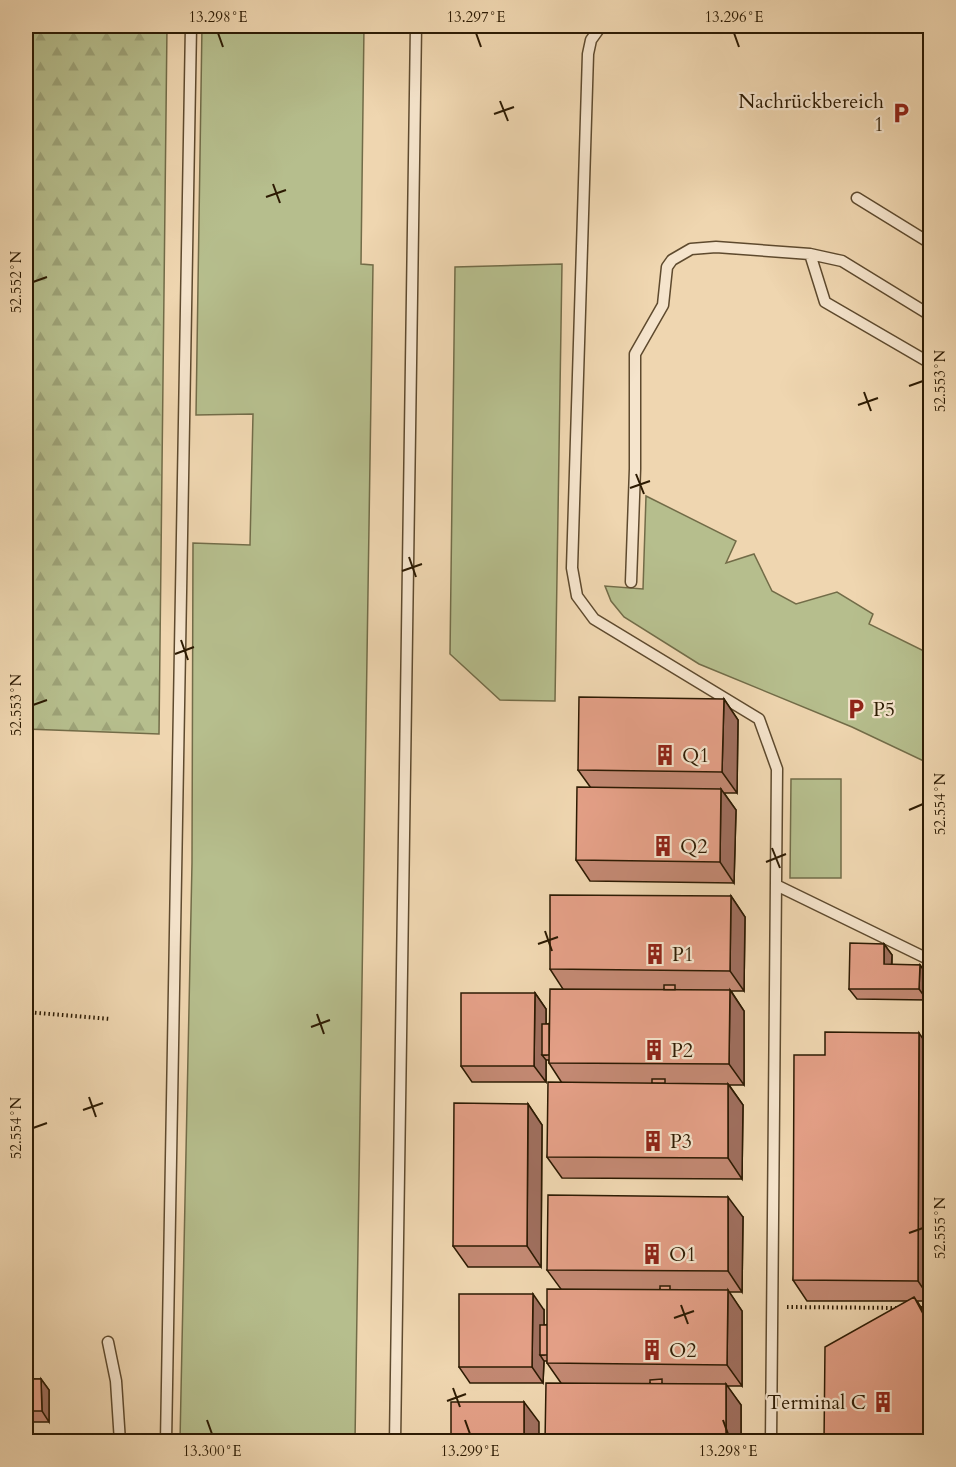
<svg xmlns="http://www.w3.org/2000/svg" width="956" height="1467" font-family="Cardo,serif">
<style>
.grass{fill:#b6be8d;stroke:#726c48;stroke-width:1.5}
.forest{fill:url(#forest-firs);stroke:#726c48;stroke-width:1.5}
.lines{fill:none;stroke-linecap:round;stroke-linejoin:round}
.service-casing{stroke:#5e4a2e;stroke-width:13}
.path{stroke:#2d1b03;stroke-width:4;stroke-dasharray:1.5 3;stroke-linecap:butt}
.service{stroke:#f5e4cc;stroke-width:10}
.wall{fill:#c38973;stroke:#2d1b03;stroke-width:1.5}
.shaded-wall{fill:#9f6f5e;stroke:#2d1b03;stroke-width:1.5}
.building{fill:#e39f86;stroke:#2d1b03;stroke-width:1.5}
.ticks{fill:none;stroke:#2d1b03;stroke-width:2}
.labels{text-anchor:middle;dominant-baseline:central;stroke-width:4.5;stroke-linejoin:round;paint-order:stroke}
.poi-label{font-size:20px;fill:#2d1b03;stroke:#f5e4cc;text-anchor:start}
.neatline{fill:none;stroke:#2d1b03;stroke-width:2}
.ticks-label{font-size:15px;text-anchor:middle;fill:#2d1b03}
</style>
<defs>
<pattern id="forest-firs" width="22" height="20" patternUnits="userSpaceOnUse" patternTransform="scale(1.5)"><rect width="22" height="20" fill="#b6be8d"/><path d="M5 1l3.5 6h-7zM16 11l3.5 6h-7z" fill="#9da378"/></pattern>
</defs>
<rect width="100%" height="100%" fill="#efd6b0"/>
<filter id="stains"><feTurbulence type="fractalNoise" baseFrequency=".00333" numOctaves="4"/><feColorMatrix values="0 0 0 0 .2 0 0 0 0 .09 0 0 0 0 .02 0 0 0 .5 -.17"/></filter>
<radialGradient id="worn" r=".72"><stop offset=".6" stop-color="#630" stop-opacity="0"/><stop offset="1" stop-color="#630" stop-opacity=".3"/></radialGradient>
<!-- grass -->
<path class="grass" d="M202,26H364L361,264L373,265L355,1441H180L192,863L193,543L250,545L253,414L196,415Z
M562,264L555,701L500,700L450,654L455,267Z
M646,496L736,541L726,563L754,554L772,591L796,604L837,592L873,614L869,624L930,654V764L852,727L699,664L624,617L611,601L605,586L643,589Z
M791,779H841V878H790Z"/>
<!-- forest -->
<path class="forest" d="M26,26H167L159,734L26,729Z"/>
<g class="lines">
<defs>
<path id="service" d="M601,26L591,40L588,54L572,568L577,596L594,619L759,719L777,769L771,1442
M857,198L930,243
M810,254L825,302L930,363
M631,582L635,469V354L663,305L667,267L672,260L691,249L716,247L810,254L842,261L930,315
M776,885L930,960
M108,1342L116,1381L120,1442
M166,1442L191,26
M395,1442L416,26"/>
</defs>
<!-- service casing -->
<use href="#service" class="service-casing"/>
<!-- path -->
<path class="path" d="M26,1012L110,1019
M787,1307L900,1308
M916,1308H930"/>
<!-- service -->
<use href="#service" class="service"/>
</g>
<!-- wall -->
<path class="wall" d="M724,699L738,720L737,793H724L736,810L734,883L590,881L576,860L591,788L578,770Z
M731,896L745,917L744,991H731L744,1011V1085H729L743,1105L742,1179L562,1178L547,1157L562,1083L549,1063V1060H546V1082H472L461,1066L535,993L546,1009V1024H549L563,989L550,969Z
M884,944L892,955V965H920L928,976L927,1000L857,999L849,989Z
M930,1049V1301H917L925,1314L825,1441L907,1301H807L793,1280L825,1055Z
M528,1104L542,1125L541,1267H468L453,1246Z
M743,1217L742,1292H729L742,1311V1386H727L741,1405V1442H545L561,1383L547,1363V1361H544L543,1383H470L459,1367L544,1310V1325H547L561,1289L547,1270Z
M26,1379H41L49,1390V1422H26Z"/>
<!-- shaded-wall -->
<path class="shaded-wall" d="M724,699L738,720L737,793L722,772Z
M721,789L736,810L734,883L720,862Z
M731,896L745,917L744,991L730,971Z
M884,944L892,955L891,975L884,964Z
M920,965L928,976L927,1000L919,989Z
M730,990L744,1011V1085L729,1064Z
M535,993L546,1009V1055H542L546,1060V1082L534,1066Z
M919,1033L930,1049V1299L918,1281Z
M728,1084L743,1105L742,1179L728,1158Z
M528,1104L542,1125L541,1267L527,1246Z
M728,1197L743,1217L742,1292L728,1271Z
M728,1290L742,1311V1386L727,1365Z
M533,1294L544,1310V1355H540L544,1361L543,1383L532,1367Z
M914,1297L925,1314L930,1323V1327Z
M41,1379L49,1390V1422L42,1411Z
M726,1384L741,1405V1442H726Z
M524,1402L539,1422V1442H524Z"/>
<!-- building -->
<path class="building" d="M579,697L724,699L722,772L578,770Z
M577,787L721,789L720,862L576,860Z
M550,895L731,896L730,971L550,969Z
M850,943L884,944V964L920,965L919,989H849Z
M664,985H675V990H664Z
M550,989L730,990L729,1064L549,1063Z
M461,993H535L534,1066H461Z
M542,1024H549V1055H542Z
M825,1032L919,1033L918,1281L793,1280L794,1055H825Z
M652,1079H665V1083H652Z
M548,1082L728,1084V1158L547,1157Z
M454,1103L528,1104L527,1246H453Z
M548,1195L728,1197V1271L547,1270Z
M660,1286H670V1290H660Z
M547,1289L728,1290L727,1365L547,1363Z
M459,1294H533L532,1367H459Z
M914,1297L930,1327V1442H824L825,1347Z
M540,1325H547V1355H540Z
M26,1379H41L42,1411H26Z
M662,1379V1384H650V1380Z
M546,1383L726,1384V1442H545Z
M451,1402H524V1442H451Z"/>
<!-- ticks -->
<path class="ticks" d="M218,33L223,47M476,33L481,47M734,33L739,47M500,101L508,121M494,114L514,107M273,184L280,203M266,197L286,190M33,282L47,277M909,386L923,381M864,392L871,411M858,405L878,398M636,474L644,494M630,488L650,481M409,557L416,577M402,571L422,564M181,640L188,660M175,654L194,647M33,705L47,700M909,810L923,804M772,848L780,868M766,862L786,854M545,931L552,951M538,944L558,937M317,1014L324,1034M311,1027L330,1020M89,1097L96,1117M83,1110L103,1103M33,1128L47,1123M909,1233L923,1228M681,1305L688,1324M674,1318L694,1311M453,1388L460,1407M447,1401L466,1394M207,1420L212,1434M465,1420L470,1434M723,1420L728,1434"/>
<!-- icons -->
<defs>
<symbol id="parking-bare" viewBox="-9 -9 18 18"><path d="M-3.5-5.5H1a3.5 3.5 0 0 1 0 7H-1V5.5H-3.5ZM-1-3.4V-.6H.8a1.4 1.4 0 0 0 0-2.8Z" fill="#8f2418" stroke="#f5e4cc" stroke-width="2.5" paint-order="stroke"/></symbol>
<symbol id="building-bare" viewBox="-9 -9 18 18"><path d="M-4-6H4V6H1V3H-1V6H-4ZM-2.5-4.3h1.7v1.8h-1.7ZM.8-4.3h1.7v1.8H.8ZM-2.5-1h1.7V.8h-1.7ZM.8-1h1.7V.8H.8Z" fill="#8f2418" stroke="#f5e4cc" stroke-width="2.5" paint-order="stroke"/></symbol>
</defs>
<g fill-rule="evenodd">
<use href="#parking-bare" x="886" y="98" width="30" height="30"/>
<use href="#parking-bare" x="841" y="694" width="30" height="30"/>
<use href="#building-bare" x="650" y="740" width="30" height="30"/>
<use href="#building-bare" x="648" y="831" width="30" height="30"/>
<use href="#building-bare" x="640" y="939" width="30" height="30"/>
<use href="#building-bare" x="639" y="1035" width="30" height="30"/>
<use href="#building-bare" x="638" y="1126" width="30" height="30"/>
<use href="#building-bare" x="637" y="1239" width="30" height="30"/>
<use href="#building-bare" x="637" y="1335" width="30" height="30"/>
<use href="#building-bare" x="868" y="1387" width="30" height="30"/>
</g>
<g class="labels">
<!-- poi labels -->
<g class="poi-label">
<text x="884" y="101" text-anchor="end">Nachrückbereich<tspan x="884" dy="23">1</tspan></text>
<text x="873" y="709">P5</text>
<text x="682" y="755">Q1</text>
<text x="680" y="846">Q2</text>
<text x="672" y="954">P1</text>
<text x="671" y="1050">P2</text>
<text x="670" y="1141">P3</text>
<text x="669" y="1254">O1</text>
<text x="669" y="1350">O2</text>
<text x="866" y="1402" text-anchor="end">Terminal C</text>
</g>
</g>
<!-- margin -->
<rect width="956" height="1467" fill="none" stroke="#efd6b0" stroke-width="66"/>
<rect x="33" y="33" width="890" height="1401" class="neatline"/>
<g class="ticks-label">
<text x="218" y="22">13.298°E</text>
<text x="476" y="22">13.297°E</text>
<text x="734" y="22">13.296°E</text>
<text transform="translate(16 282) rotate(-90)" y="5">52.552°N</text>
<text transform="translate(940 381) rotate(-90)" y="5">52.553°N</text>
<text transform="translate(16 705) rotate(-90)" y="5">52.553°N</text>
<text transform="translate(940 804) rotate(-90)" y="5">52.554°N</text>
<text transform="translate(16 1128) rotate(-90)" y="5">52.554°N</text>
<text transform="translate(940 1228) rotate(-90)" y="5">52.555°N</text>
<text x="212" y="1456">13.300°E</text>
<text x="470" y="1456">13.299°E</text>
<text x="728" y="1456">13.298°E</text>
</g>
<rect width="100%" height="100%" filter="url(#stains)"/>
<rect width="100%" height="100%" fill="url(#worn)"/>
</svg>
